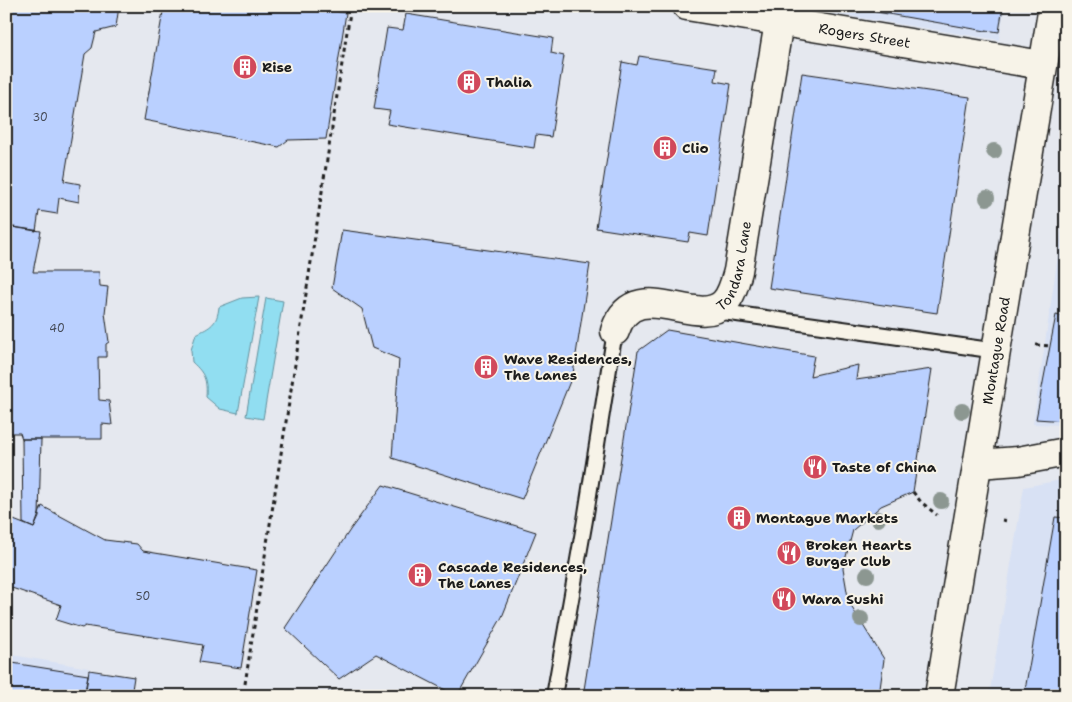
<svg xmlns="http://www.w3.org/2000/svg" width="1072" height="702" font-family="'Shantell Sans',sans-serif">
<style>
.built{fill:#d8e1f4}
.water{fill:#91def1;stroke:#62909c}
.building{fill:#bad0ff;stroke:#1c1c1c}
.lines{fill:none;stroke-linecap:round;stroke-linejoin:round}
.service-casing{stroke:#1c1c1c;stroke-width:18}
.minor-casing{stroke:#1c1c1c;stroke-width:31}
.tertiary-casing{stroke:#1c1c1c;stroke-width:31}
.path{stroke:#1c1c1c;stroke-width:3;stroke-dasharray:4 4;stroke-linecap:butt}
.service{stroke:#f7f3e8;stroke-width:14}
.minor{stroke:#f7f3e8;stroke-width:28}
.tertiary{stroke:#f7f3e8;stroke-width:28}
.tree{fill:#8c9791}
.labels{text-anchor:middle;dominant-baseline:central;stroke-width:4;stroke-linejoin:round;paint-order:stroke}
.number-label{font-size:11px;fill:#444955}
.street-label{font-size:14px;fill:#1c1c1c;stroke:#f7f3e8}
.poi-label{font-size:14px;font-weight:bold;fill:#1c1c1c;stroke:#f7f3e8;text-anchor:start}
</style>
<rect width="100%" height="100%" fill="#e5e8ef"/>
<filter id="ink" filterUnits="userSpaceOnUse"><feTurbulence type="fractalNoise" baseFrequency=".02" numOctaves="2"/><feDisplacementMap in="SourceGraphic" scale="10" xChannelSelector="R" yChannelSelector="G"/><feConvolveMatrix kernelMatrix="1 2 1 2 8 2 1 2 1" color-interpolation-filters="sRGB"/></filter>
<g filter="url(#ink)">
<!-- built -->
<path class="built" d="M786,6H1005L999,40Z
M1066,201V425L1033,424Z
M1066,479V696H989L1024,487Z
M6,654L89,668L84,696H6Z"/>
<!-- water -->
<path class="water" d="M259,297L238,413L220,409L206,397C207,380 205,374 192,362L191,350L196,334C211,327 217,324 219,307L242,298Z
M266,298L283,301L263,419L246,416Z"/>
<!-- building -->
<path class="building" d="M6,6H119L116,27L96,32L92,48L85,54L64,181L80,184L79,202L59,198L57,214L39,211L36,231L6,226Z
M164,6H305L346,13L326,139L288,140L279,147L144,120Z
M842,6H1003L999,32L986,30V31Z
M406,14L553,38L551,53L564,56L551,137L536,135L534,148L387,124L390,111L374,109L387,28L403,30Z
M639,56L717,68L715,81L731,84L708,236L690,233L688,242L596,228L622,62L637,65Z
M802,73L970,97L937,313L769,288Z
M6,226L41,231L33,272H99L100,286L108,287L105,313L109,342L106,344V357H98L99,400L109,401L112,425L102,424V439H22L20,433H6Z
M342,230L590,264L573,374L522,499L392,458L399,359L372,348L362,309L332,288Z
M1056,315L1066,317V421L1036,419Z
M667,330L814,356L810,376L858,365L856,380L932,369L913,492L881,506L853,530L843,568L849,603L884,659L879,696H583L638,351Z
M22,439H41L39,517L34,528L23,523Z
M383,485L536,532L502,617L457,696L376,654L339,679L285,628L350,530Z
M42,506L105,540L137,544L143,551L257,570L241,668L199,662L203,645L85,626L82,628L56,620L61,605L6,586V517L34,528Z
M1055,517L1066,518V696H1024Z
M6,662L88,675L84,696H6Z
M89,670L134,677L131,696H85Z
M329,690L366,696H328Z
M193,691L222,696H192Z"/>
<g class="lines">
<defs>
<path id="service" d="M716,311L997,351
M554,696L585,520L615,331"/>
<g id="minor">
<path id="s1" d="M687,6L1042,65"/>
<path id="s2" d="M615,331C634,272 697,330 724,303C732,295 735,282 738,271L779,22"/>
<path d="M978,464L1018,461L1066,452"/>
</g>
<g id="tertiary">
<path id="s3" d="M939,696L1053,6"/>
</g>
</defs>
<!-- service casing -->
<use href="#service" class="service-casing"/>
<!-- minor casing -->
<use href="#minor" class="minor-casing"/>
<!-- tertiary casing -->
<use href="#tertiary" class="tertiary-casing"/>
<!-- path -->
<path class="path" d="M1036,345L1050,346
M913,492L921,502L937,515
M1002,520L1008,521
M245,684L351,6"/>
<!-- service -->
<use href="#service" class="service"/>
<!-- minor -->
<use href="#minor" class="minor"/>
<!-- tertiary -->
<use href="#tertiary" class="tertiary"/>
</g>
<!-- trees -->
<g class="tree">
<circle cx="994" cy="151" r="8"/>
<circle cx="987" cy="198" r="8"/>
<circle cx="962" cy="411" r="8"/>
<circle cx="941" cy="501" r="8"/>
<circle cx="878" cy="519" r="8"/>
<circle cx="867" cy="575" r="8"/>
<circle cx="861" cy="619" r="8"/>
</g>
</g>
<!-- icons -->
<defs>
<symbol id="building-disc" viewBox="-11 -11 22 22"><circle r="9.5" fill="#d1495b" stroke="#f7f3e8"/><path d="M-4-6H4V6H1V3H-1V6H-4ZM-2.5-4.3h1.7v1.8h-1.7ZM.8-4.3h1.7v1.8H.8ZM-2.5-1h1.7V.8h-1.7ZM.8-1h1.7V.8H.8Z" fill="#fff"/></symbol>
<symbol id="restaurant-disc" viewBox="-11 -11 22 22"><circle r="9.5" fill="#d1495b" stroke="#f7f3e8"/><path d="M-5-6h1v4h1v-4h1v4h1v-4h1v5L-1.5 .5V6h-2V.5L-5-1ZM5-6V6H3V1.5H1.5Q1.5-4 5-6Z" fill="#fff"/></symbol>
</defs>
<g fill-rule="evenodd">
<use href="#building-disc" x="231" y="53" width="28" height="28"/>
<use href="#building-disc" x="455" y="68" width="28" height="28"/>
<use href="#building-disc" x="651" y="134" width="28" height="28"/>
<use href="#building-disc" x="472" y="353" width="28" height="28"/>
<use href="#restaurant-disc" x="801" y="453" width="28" height="28"/>
<use href="#building-disc" x="725" y="504" width="28" height="28"/>
<use href="#restaurant-disc" x="775" y="539" width="28" height="28"/>
<use href="#building-disc" x="406" y="561" width="28" height="28"/>
<use href="#restaurant-disc" x="770" y="585" width="28" height="28"/>
</g>
<g class="labels">
<!-- number labels -->
<g class="number-label">
<text x="40" y="117">30</text>
<text x="57" y="328">40</text>
<text x="143" y="596">50</text>
</g>
<!-- street labels -->
<g class="street-label">
<text stroke="none"><textPath href="#s1" startOffset="180">Rogers Street</textPath></text>
<text stroke="none"><textPath href="#s2" startOffset="164">Tondara Lane</textPath></text>
<text stroke="none"><textPath href="#s3" startOffset="350">Montague Road</textPath></text>
</g>
<!-- poi labels -->
<g class="poi-label">
<text x="262" y="67">Rise</text>
<text x="486" y="82">Thalia</text>
<text x="682" y="148">Clio</text>
<text x="504" y="359">Wave Residences,<tspan x="504" dy="16">The Lanes</tspan></text>
<text x="832" y="467">Taste of China</text>
<text x="756" y="518">Montague Markets</text>
<text x="806" y="545">Broken Hearts<tspan x="806" dy="16">Burger Club</tspan></text>
<text x="438" y="567">Cascade Residences,<tspan x="438" dy="16">The Lanes</tspan></text>
<text x="802" y="599">Wara Sushi</text>
</g>
</g>
<!-- margin -->
<rect width="1072" height="702" fill="none" stroke="#f7f3e8" stroke-width="25"/>
<rect x="12" y="12" width="1047" height="677" fill="none" stroke="#1c1c1c" stroke-width="2" filter="url(#ink)"/>
</svg>
